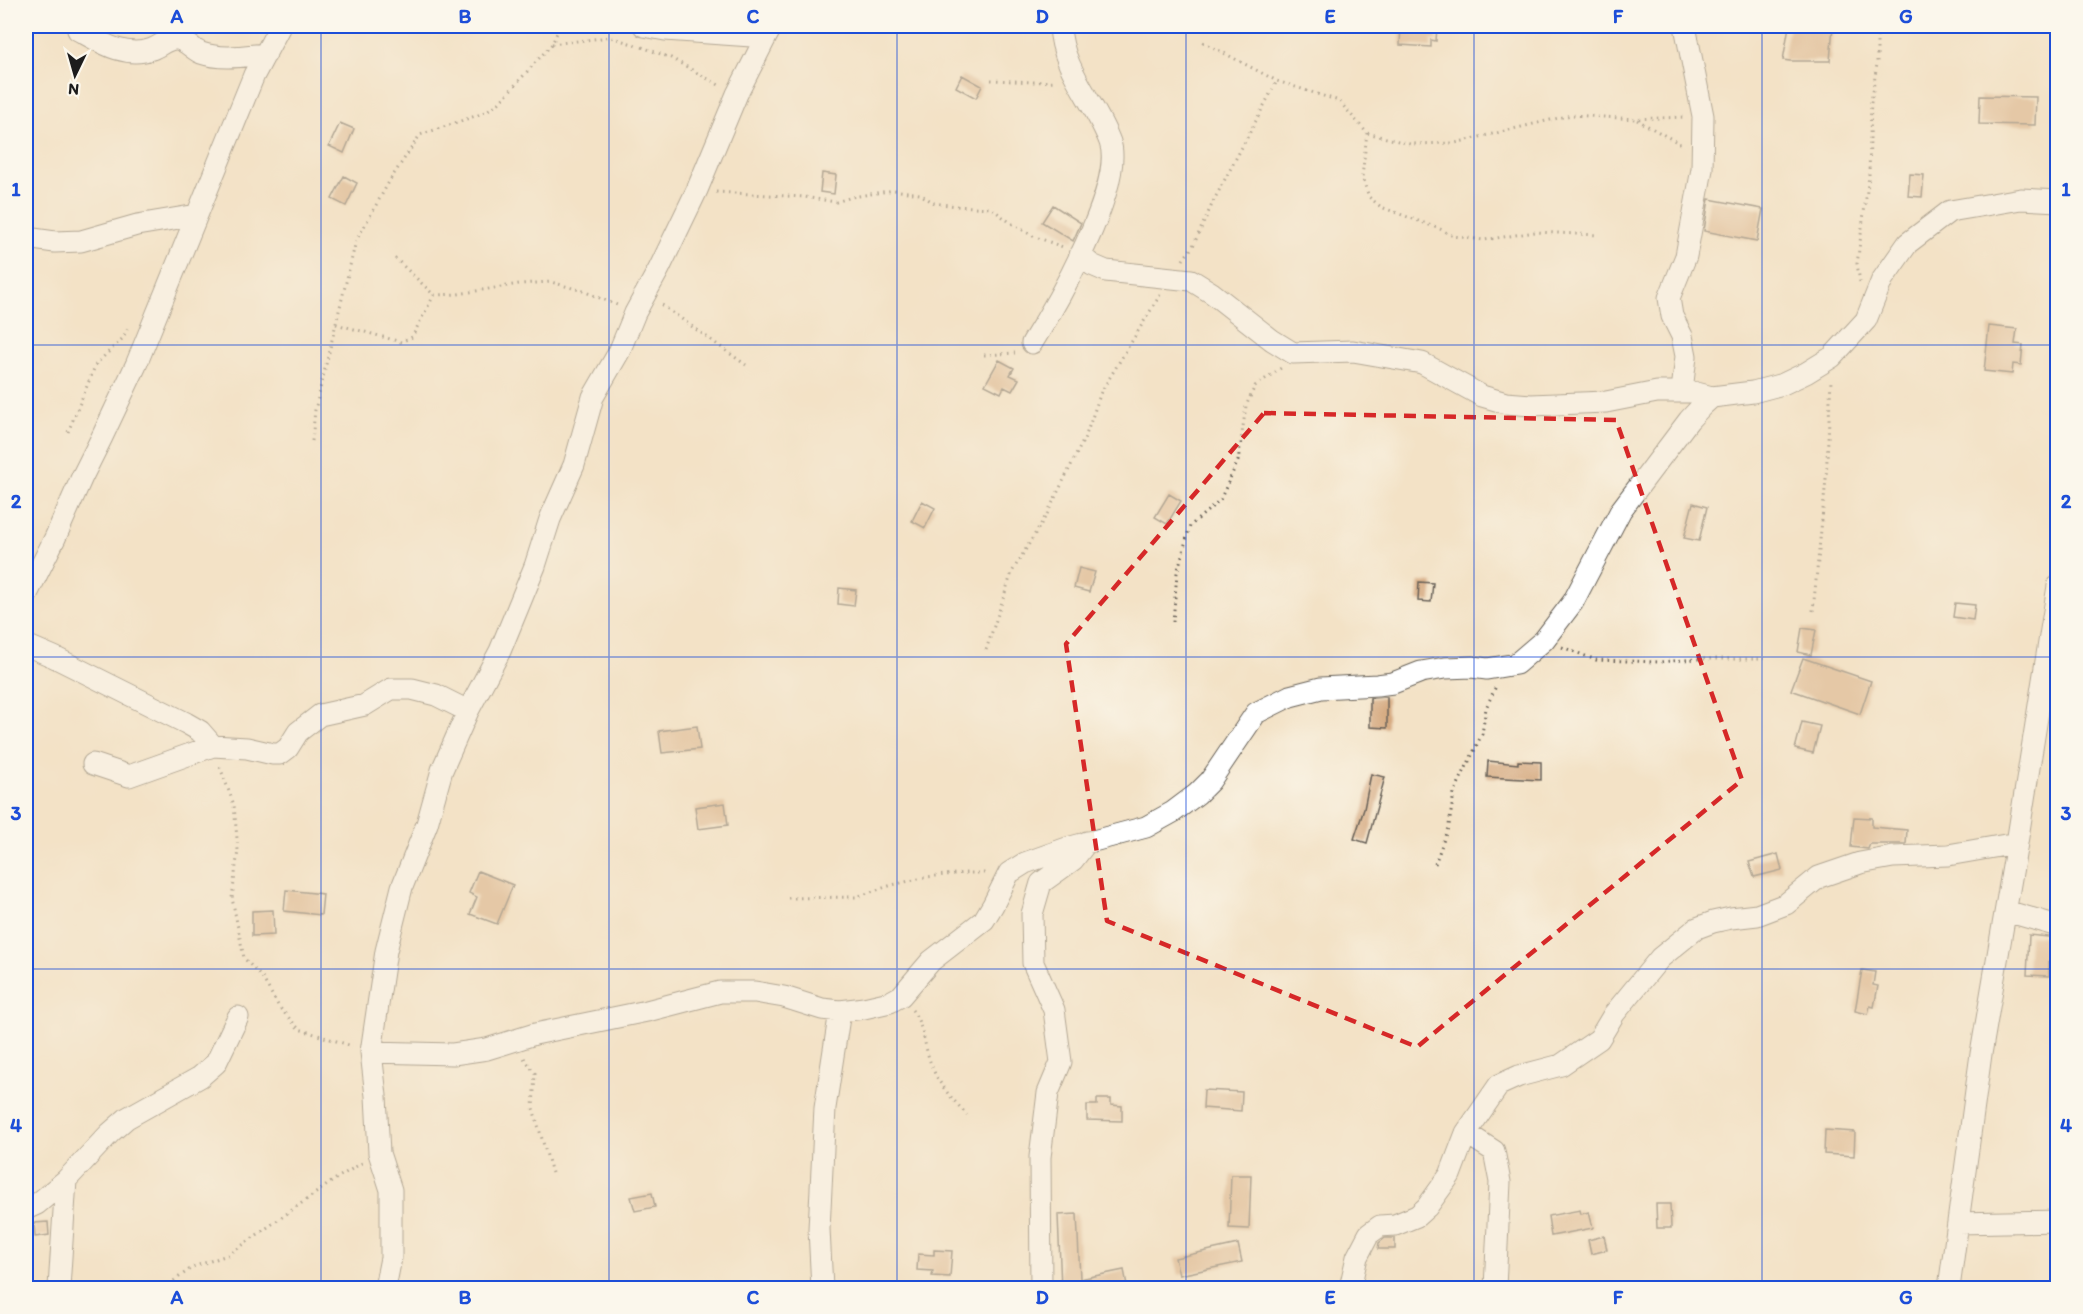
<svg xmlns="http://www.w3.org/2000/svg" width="2083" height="1314" font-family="Itim,sans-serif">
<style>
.building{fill:#d5a97f}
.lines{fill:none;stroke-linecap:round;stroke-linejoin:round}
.street-casing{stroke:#676158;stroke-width:23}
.path{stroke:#676158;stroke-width:3;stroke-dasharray:1.5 4.5;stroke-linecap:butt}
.street{stroke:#fff;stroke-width:21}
.marked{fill:none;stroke:#d62828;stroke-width:4.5;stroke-dasharray:12 8;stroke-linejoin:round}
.grid{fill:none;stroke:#1d4ed8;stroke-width:1.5;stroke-opacity:0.55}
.neatline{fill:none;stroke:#1d4ed8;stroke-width:2}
.grid-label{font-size:20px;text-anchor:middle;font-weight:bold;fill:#1d4ed8}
</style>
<rect width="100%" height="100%" fill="#fbf7ec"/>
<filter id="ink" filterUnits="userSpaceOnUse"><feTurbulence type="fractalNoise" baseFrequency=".0167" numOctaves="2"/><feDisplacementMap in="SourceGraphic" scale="12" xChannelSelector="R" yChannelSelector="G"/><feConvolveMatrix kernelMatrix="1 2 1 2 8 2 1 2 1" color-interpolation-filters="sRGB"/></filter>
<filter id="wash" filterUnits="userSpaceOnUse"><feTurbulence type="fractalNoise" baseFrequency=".008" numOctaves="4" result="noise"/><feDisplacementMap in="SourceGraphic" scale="24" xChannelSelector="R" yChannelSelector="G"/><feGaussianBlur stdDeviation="1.35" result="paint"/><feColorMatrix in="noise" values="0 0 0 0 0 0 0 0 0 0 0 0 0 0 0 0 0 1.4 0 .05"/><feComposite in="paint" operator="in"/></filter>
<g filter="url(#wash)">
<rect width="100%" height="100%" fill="#f3e2c6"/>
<g id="blocks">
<!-- building -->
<path class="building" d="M1401,26H1437L1436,41L1431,40V47L1400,45Z
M1789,26H1833L1830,61H1790L1783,60Z
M962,75L982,86L976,98L956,87Z
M1980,96L2036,97L2035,125L1979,124Z
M340,123L354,129L344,153L329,146Z
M822,173L836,175L834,194L820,192Z
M1910,174L1924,175L1922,197L1908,196Z
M344,176L357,183L346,206L332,199Z
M1709,199L1763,209L1757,241L1704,231Z
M1053,205L1081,223L1073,241L1042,222Z
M1989,326L2017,329L2015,344L2023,345L2021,365L2013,364L2012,374L1984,371Z
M999,360L1014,368L1010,375L1019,379L1012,391L1004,387L1001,393L985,385Z
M1169,494L1181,501L1167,524L1155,517Z
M922,501L935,508L925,528L912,521Z
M1693,503L1707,507L1699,541L1684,538Z
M1079,568L1095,572L1089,592L1074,588Z
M1419,582L1433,583L1431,602L1418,601Z
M839,588L856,590L854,606L838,604Z
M1955,603L1975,605L1973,620L1953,617Z
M1802,628L1816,630L1811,655L1798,652Z
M1803,658L1871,681L1860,714L1791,690Z
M1387,697V728L1370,727V698Z
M1802,722L1820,726L1813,753L1795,749Z
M697,726L700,749L662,753L659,731Z
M1488,761L1518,764V761L1541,762V780L1487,777Z
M1371,774L1385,777L1367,843L1354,839L1364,809Z
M725,803L728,825L698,829L695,807Z
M1854,817L1872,818V827L1907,830L1906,844H1870L1868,849L1851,847Z
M1778,854L1782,870L1754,877L1749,862Z
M478,871L513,885L497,924L470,914L477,897L469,893Z
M286,890L323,894L321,915L284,911Z
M273,910L274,935L252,936V911Z
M2029,935L2058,938V962L2049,961V976L2027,975Z
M1862,970L1875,972L1873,985L1878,986L1874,1007L1870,1006L1868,1014L1855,1011Z
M1204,1090L1242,1092L1241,1111L1203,1108Z
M1097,1099H1111V1105L1122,1106V1121L1087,1120V1105H1097Z
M1825,1130L1855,1132L1854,1156L1824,1154Z
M1231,1175H1251L1249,1229L1229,1228Z
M652,1193L655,1207L635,1211L631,1197Z
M1656,1204H1670L1671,1228H1657Z
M1580,1210L1581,1214L1589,1212L1593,1228L1551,1236L1548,1216Z
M1077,1214L1080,1279L1124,1270L1127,1285L1112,1288H1061L1058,1215Z
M48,1222L49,1235L35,1237L34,1223Z
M1604,1236L1607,1250L1591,1254L1588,1240Z
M1385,1238H1395V1249H1378L1379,1243Z
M1238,1244L1242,1262L1179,1275L1175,1258Z
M934,1250L952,1251L950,1277L932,1276L933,1271L917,1270L918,1254L934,1255Z"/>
</g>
</g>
<g filter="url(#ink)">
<use href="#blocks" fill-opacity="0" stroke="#676158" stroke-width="1.5"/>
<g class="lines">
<defs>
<path id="street" d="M644,26L665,30L766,37L772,26
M78,30C100,42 125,59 152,49C161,46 167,38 177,39C187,41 192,49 201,53C222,60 244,56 266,54
M26,238L55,242L81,241L137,225L197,215
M1080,255L1092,265L1106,271L1191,280L1212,293L1272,340L1293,353L1353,351L1422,363L1482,396L1506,403L1531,405L1606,402L1657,392H1693L1712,397
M1032,343C1056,305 1125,185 1110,142C1095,101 1062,71 1060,26
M1682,391L1686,356L1682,336L1672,316L1669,298L1686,256L1702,169L1703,116L1685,26
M26,596L55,538L82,477L102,437L136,365L254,75L280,26
M26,645L54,657L186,723L200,731L213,746
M93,764L129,776L213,746L247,748L273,754H280L288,748L298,732L320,715L365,705L391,689H412L436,695L468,711
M2006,911L2058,926
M371,1052L453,1054L487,1049L535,1034L647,1011L720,992H755L784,997L822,1009L840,1011L864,1008L890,1002L901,996L931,961L984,920L993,905L1009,873L1025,863L1067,848L1146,827L1173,812L1197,794L1210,781L1256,713L1290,696L1321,688L1377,685L1393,683L1421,672L1445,668L1472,667L1487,669L1516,664L1544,640L1573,602L1621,510L1689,420L1702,406L1712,397L1753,392L1783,384L1806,373L1832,357L1866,320L1882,280L1908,243L1950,211L2021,199L2058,201
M1466,1133L1494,1151L1500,1182L1495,1288
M26,1209L37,1204L66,1180L110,1133L127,1118L200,1077L216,1063L238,1017
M1958,1223L2058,1221
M59,1288L66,1180
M385,1288L391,1258V1190L379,1153L376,1096L371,1052L386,951L402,887L427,824L442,770L468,711L500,651L535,566L550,519L574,465L593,397L619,352L635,313L659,269L697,190L737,94L766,37
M822,1288L819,1229L825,1108L840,1011
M1041,1288L1040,1157L1048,1093L1061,1062L1054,1010L1033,963L1032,914L1041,883L1073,860L1087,842
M1350,1288L1357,1257L1369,1234L1380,1226L1395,1225L1417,1216L1427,1207L1450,1175L1466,1133L1499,1085L1519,1076L1561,1065L1599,1039L1614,1014L1660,958L1697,928L1713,922L1731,918L1757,915L1786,904L1819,877L1860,863L1893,857L1948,855L2017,843
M1949,1288L1981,1054L2017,843L2058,586"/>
</defs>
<!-- street casing -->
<use href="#street" class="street-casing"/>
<!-- path -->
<path class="path" d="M878,26L880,28
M1203,42L1277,81L1339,101L1367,133L1410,144L1455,143L1571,115L1635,119L1685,117
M552,44L610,37L636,45
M642,47L671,58L719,85
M991,80L1035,82L1056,81
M1637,120L1684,146
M1367,133L1362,177L1369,197L1381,207L1440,229L1453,236L1484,240L1535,232L1599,235
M716,192L804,197L836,202L852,197L894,190L920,194L934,203L956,206L991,208L1011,223L1033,236L1063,247
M395,258L434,295L458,294L519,284L551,282L583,291L617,305
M1183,260L1193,246L1214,200L1277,81
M1860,282L1857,264L1869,176L1871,102L1877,64V26
M662,305L746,365
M336,324L401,342L412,337L434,295
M984,355L1015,353
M68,432L96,364L122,339L129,326
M312,441L315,410L356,241L390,180L420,135L481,114L498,104L552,44L560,26
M1813,611L1826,479L1831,380
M1173,622L1177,573L1190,526L1220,500L1238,461L1246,406L1255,386L1281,368
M1562,647L1596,660L1660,662L1696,659H1764
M986,650L1012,572L1047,514L1086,435L1101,392L1160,295
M220,767L234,805L238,850L232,898L244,958L263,979L279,1007L299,1029L352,1046
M1435,864L1449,825L1454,793L1482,734L1486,708L1496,686
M788,898L856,897L892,885L927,877L964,873H987
M912,1010C924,1026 924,1046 931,1064C938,1085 953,1099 967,1115
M524,1058L535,1073L533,1108L552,1173
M164,1288L193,1267L230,1254L337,1178L362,1163"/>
<!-- street -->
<use href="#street" class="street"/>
</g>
</g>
<!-- marked area -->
<path d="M0 0H2083V1314H0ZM1264,413L1616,420L1742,780L1417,1047L1107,921L1066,644Z" fill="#f3e2c6" fill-opacity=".55" fill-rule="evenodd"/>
<path class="marked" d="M1264,413L1616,420L1742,780L1417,1047L1107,921L1066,644Z"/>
<!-- grid -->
<path class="grid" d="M321,26V1288M609,26V1288M897,26V1288M1186,26V1288M1474,26V1288M1762,26V1288M26,345H2058M26,657H2058M26,969H2058"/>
<!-- margin -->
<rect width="2083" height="1314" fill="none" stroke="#fbf7ec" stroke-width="66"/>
<!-- north arrow -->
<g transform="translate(75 75) rotate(185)" stroke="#fbf7ec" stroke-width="4.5" paint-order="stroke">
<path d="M0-4.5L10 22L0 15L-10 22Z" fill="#1c1c1c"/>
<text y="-9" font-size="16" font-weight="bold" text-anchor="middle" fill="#1c1c1c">N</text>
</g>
<rect x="33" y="33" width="2017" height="1248" class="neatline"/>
<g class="grid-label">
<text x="177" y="23">A</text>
<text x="465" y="23">B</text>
<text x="753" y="23">C</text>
<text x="1042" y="23">D</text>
<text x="1330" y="23">E</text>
<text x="1618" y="23">F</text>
<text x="1906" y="23">G</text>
<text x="16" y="196">1</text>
<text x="2066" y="196">1</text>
<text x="16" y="508">2</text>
<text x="2066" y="508">2</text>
<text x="16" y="820">3</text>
<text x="2066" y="820">3</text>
<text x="16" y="1132">4</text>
<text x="2066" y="1132">4</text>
<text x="177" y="1304">A</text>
<text x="465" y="1304">B</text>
<text x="753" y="1304">C</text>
<text x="1042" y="1304">D</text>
<text x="1330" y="1304">E</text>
<text x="1618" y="1304">F</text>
<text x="1906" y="1304">G</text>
</g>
</svg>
